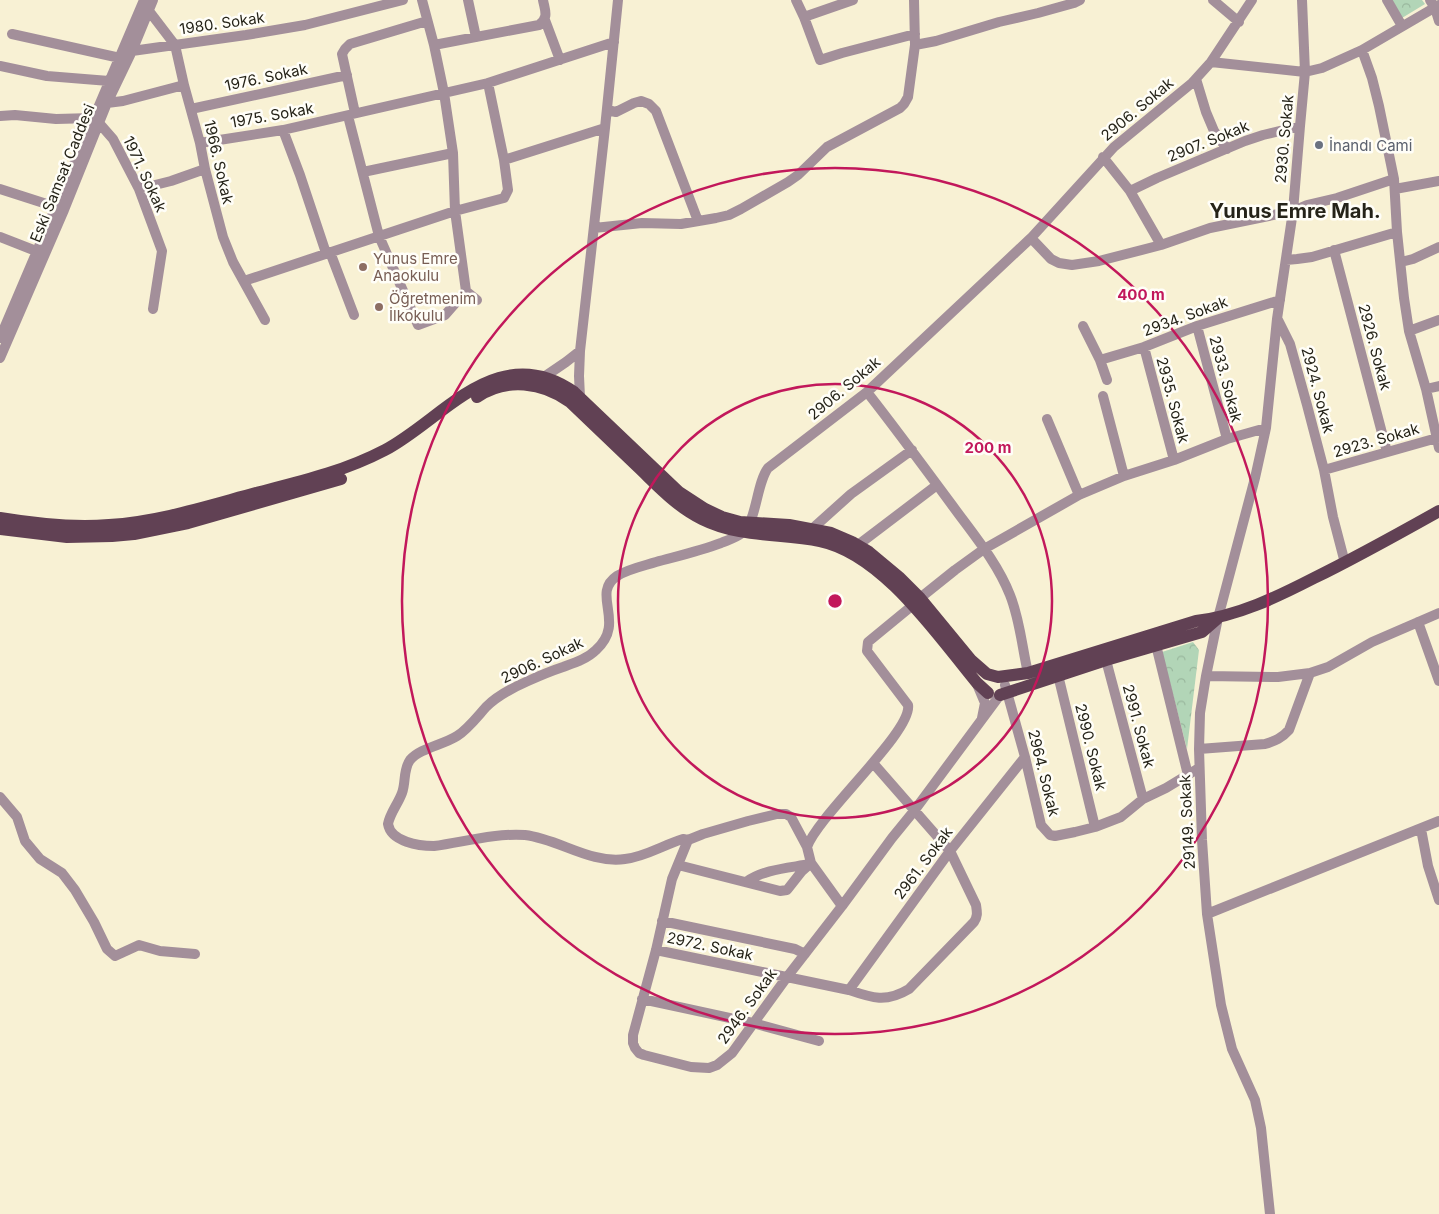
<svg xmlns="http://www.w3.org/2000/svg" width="1439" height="1214" font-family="Inter,sans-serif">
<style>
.park{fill:url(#park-crowns)}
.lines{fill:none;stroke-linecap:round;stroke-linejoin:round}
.minor{stroke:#a38f9a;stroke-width:10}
.major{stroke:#614154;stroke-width:12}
.ring{fill:none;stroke:#c2185b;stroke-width:2.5}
.worship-dot{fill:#6b7280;stroke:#fffef8;stroke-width:2}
.education-dot{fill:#8d6e63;stroke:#fffef8;stroke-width:2}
.labels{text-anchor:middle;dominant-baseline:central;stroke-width:5;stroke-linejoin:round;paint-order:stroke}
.street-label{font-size:15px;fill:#252318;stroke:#fffef8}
.worship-label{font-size:15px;fill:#5b616d;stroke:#fffef8;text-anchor:start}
.education-label{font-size:15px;fill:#785e54;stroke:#fffef8;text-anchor:start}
.district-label{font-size:20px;font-weight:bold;fill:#252318;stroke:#fffef8}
.centre{fill:#c2185b;stroke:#fffef8;stroke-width:2.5}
.ring-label{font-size:15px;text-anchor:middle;font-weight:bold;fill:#c2185b;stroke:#fffef8;stroke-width:5;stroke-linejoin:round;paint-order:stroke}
</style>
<defs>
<pattern id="park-crowns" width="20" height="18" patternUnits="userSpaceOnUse" patternTransform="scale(1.25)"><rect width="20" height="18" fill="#b2d5b7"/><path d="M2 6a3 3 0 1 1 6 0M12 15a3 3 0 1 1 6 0" fill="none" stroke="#99b79d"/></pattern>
</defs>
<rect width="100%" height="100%" fill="#f8f1d4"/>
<!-- park -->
<path class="park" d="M1392,0H1422L1425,4L1402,18Z
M1193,642L1199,650L1187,749L1162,652Z"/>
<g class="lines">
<!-- minor -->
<path class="minor" d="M422,0L434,45L444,93L453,153L455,211L466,291L477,300
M468,0L476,37
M796,0L804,17L820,60L842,53L915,34
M1213,0L1239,22
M1387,0L1402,26
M1430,0L1435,8L1439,21
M149,11L175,45L184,85L200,143L205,169L223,237L233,262L265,320
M804,17L853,0
M545,20L560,60
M12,34L120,58
M434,45L539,25C549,17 545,11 543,0
M915,45L936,41L999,22L1038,13L1074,3L1080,0
M1362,50L1372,78L1379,106L1394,179L1397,232L1404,298L1409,331L1426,389L1439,448
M132,51L246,35L305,25L403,0
M1211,62L1305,72L1322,68L1362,50L1439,5
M0,66L47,76L109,81
M1196,79L1206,112L1214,131L1227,149
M107,103L123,101L184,85
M191,109L347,75
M607,110L616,112L634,103L641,101L649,104L656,111L698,221
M355,113L342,54L345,49L350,44L427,21
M0,116L15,115L56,119L93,118L99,123L113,139L139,189L162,251L153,309
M348,116L379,236L418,325L445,315L466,291
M283,130L300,175L326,253
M200,143L283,130L488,83L614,42
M1103,157L1130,191L1161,245
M504,160L605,128
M363,172L453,153
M0,189L56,207
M139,189L171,181L205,169
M1395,189L1439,181
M1130,191L1157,178L1245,141L1263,135L1300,126
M594,228L642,223L681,224L716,218L729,215L741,209L788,182L798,175L827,147L900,108L904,104L908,97L915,45L914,0
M0,237L36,251
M1031,238L1051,259L1059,263L1072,265L1099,261L1161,245L1210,228L1293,211L1307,205L1337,198L1394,179
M1334,250L1387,452
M330,252L354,315
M1286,260L1297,259L1312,257L1397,232
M1401,262L1413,259L1439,247
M244,281L455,211L504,198L508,190L504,160L488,83
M1278,320L1290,344L1307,405L1324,470L1333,517L1345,563
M1083,326L1100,360L1107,380
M1197,326L1227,439
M1409,331L1439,320
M0,338L144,0
M1144,347L1174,460
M0,358L64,210L107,103L132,51L153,0
M1100,360L1144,347L1197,326L1280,300
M544,377L566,362L580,351
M1426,389L1439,386
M867,392C896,429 924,467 952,505C973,534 997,562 1010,595C1020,620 1022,647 1028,673
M1103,396L1124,476
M577,401L580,397L579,376L580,351L605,128L618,0
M1047,419L1079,495
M1324,470L1437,438
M812,529L851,494L912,450
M858,545L937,485
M920,598L955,570L984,549L1079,495L1124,476L1174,460L1227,439L1266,428
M1418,622L1439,681
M1156,645L1188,775
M1106,660L1143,799
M1058,675L1095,827
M1206,676L1278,677L1310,673
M977,684L985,703L982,718
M1005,685L1025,757L1041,825L1050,835L1055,836L1075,832L1095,827L1121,817L1143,799L1166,788L1199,768
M1199,749L1265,744C1275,741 1282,738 1289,730L1310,673L1328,667L1372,642L1439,613
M0,797L17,817L25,841L40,859L62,873L75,890L94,922L107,949L115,956L139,945L160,951L195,954
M1421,829L1428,866L1439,900
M688,840L672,879L656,950L633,1035V1043L635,1048L639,1053L644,1055L691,1067L709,1068L717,1065L732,1053L787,977L842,906L892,838L914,811L1000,695
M807,847C819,814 913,731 908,705L867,651L868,642L913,605
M678,865L780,891L787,890L802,871L811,863
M746,882C764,869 789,868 810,864
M842,906L811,863L807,847L791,817L786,814H777L748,821L703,834L688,840L683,839C663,845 645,857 625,859C590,864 559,839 525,835C494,833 464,842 434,846C419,846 391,842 388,824C390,813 398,804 402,793C406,782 403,770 410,760C420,748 443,745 457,736C468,729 477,717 486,707C498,695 512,688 528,681C539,676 551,671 563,667C574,663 587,659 596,650C627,622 590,594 617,576C628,569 643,566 656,562C678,556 700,551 721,543C728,540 736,538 742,533C757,522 756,484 768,468L867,392L1031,238L1114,147L1192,83L1211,62L1252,0
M1207,914L1439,821
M662,921L795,949L805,954
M656,950L849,990C872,998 886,1003 909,989L974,922C978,916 977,912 976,905L950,851L873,763
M849,990L950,851L1025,757
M642,999L753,1023L819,1041
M1270,1214L1261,1128L1255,1100L1232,1049L1221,1005L1207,914L1202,840L1199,749L1200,713L1206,676L1218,618L1255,478L1266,428L1277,319L1293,211L1300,126L1305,72L1302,0"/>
<!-- major -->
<path class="major" d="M477,397C506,377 543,382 570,402C593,424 615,445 638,467C658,486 677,507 702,519C740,538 781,533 820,541C883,554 938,636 977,683L988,693
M0,518C36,524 73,528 109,525C160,522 211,505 260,492C303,481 345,471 385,450C423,430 458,390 499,378C526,370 551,376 574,392L679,492L705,509L722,517L740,522L789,525L831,533L852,542L869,552L899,577L920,598L971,660L987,674L998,677L1028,673L1196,621C1238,616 1277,597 1314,578C1357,557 1398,534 1439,511
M0,529L67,537L112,536L134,534L188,523L341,479
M1000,695L1106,660L1202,632L1218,618"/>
</g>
<!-- distance rings -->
<g class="ring">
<circle cx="835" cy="601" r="217"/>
<circle cx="835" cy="601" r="433"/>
</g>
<!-- markers -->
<circle class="worship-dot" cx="1319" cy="145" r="5"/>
<g class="education-dot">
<circle cx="363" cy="267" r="5"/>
<circle cx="379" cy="307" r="5"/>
</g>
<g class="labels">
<!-- street labels -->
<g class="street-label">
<text transform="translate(222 23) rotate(-8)">1980. Sokak</text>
<text transform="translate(266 77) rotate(-12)">1976. Sokak</text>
<text transform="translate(1137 109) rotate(-40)">2906. Sokak</text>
<text transform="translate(272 115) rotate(-10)">1975. Sokak</text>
<text transform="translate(1284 139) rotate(-85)">2930. Sokak</text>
<text transform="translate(1208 141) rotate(-22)">2907. Sokak</text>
<text transform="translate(219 162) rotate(77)">1966. Sokak</text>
<text transform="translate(62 173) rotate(-68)">Eski Samsat Caddesi</text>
<text transform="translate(145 174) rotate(65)">1971. Sokak</text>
<text transform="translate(1185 316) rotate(-20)">2934. Sokak</text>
<text transform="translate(1375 347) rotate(75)">2926. Sokak</text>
<text transform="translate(1226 379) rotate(75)">2933. Sokak</text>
<text transform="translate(844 388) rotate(-40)">2906. Sokak</text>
<text transform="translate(1318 390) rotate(75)">2924. Sokak</text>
<text transform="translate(1173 400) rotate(75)">2935. Sokak</text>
<text transform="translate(1376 440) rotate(-16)">2923. Sokak</text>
<text transform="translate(542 660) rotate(-25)">2906. Sokak</text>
<text transform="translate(1139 726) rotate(75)">2991. Sokak</text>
<text transform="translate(1091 747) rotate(76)">2990. Sokak</text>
<text transform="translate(1044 773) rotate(76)">2964. Sokak</text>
<text transform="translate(1187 822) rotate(-93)">29149. Sokak</text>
<text transform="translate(923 863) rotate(-53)">2961. Sokak</text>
<text transform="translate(710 946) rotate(12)">2972. Sokak</text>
<text transform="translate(747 1006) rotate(-54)">2946. Sokak</text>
</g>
<!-- worship labels -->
<g class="worship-label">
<text x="1329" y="145">İnandı Cami</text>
</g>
<!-- education labels -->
<g class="education-label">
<text x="373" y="258">Yunus Emre<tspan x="373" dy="17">Anaokulu</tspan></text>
<text x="389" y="298">Öğretmenim<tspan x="389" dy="17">İlkokulu</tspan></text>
</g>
<!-- district labels -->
<g class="district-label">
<text x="1295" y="211">Yunus Emre Mah.</text>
</g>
</g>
<circle cx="835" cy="601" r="8" class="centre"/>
<g class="ring-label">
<text x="1141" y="300">400 m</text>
<text x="988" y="453">200 m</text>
</g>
</svg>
